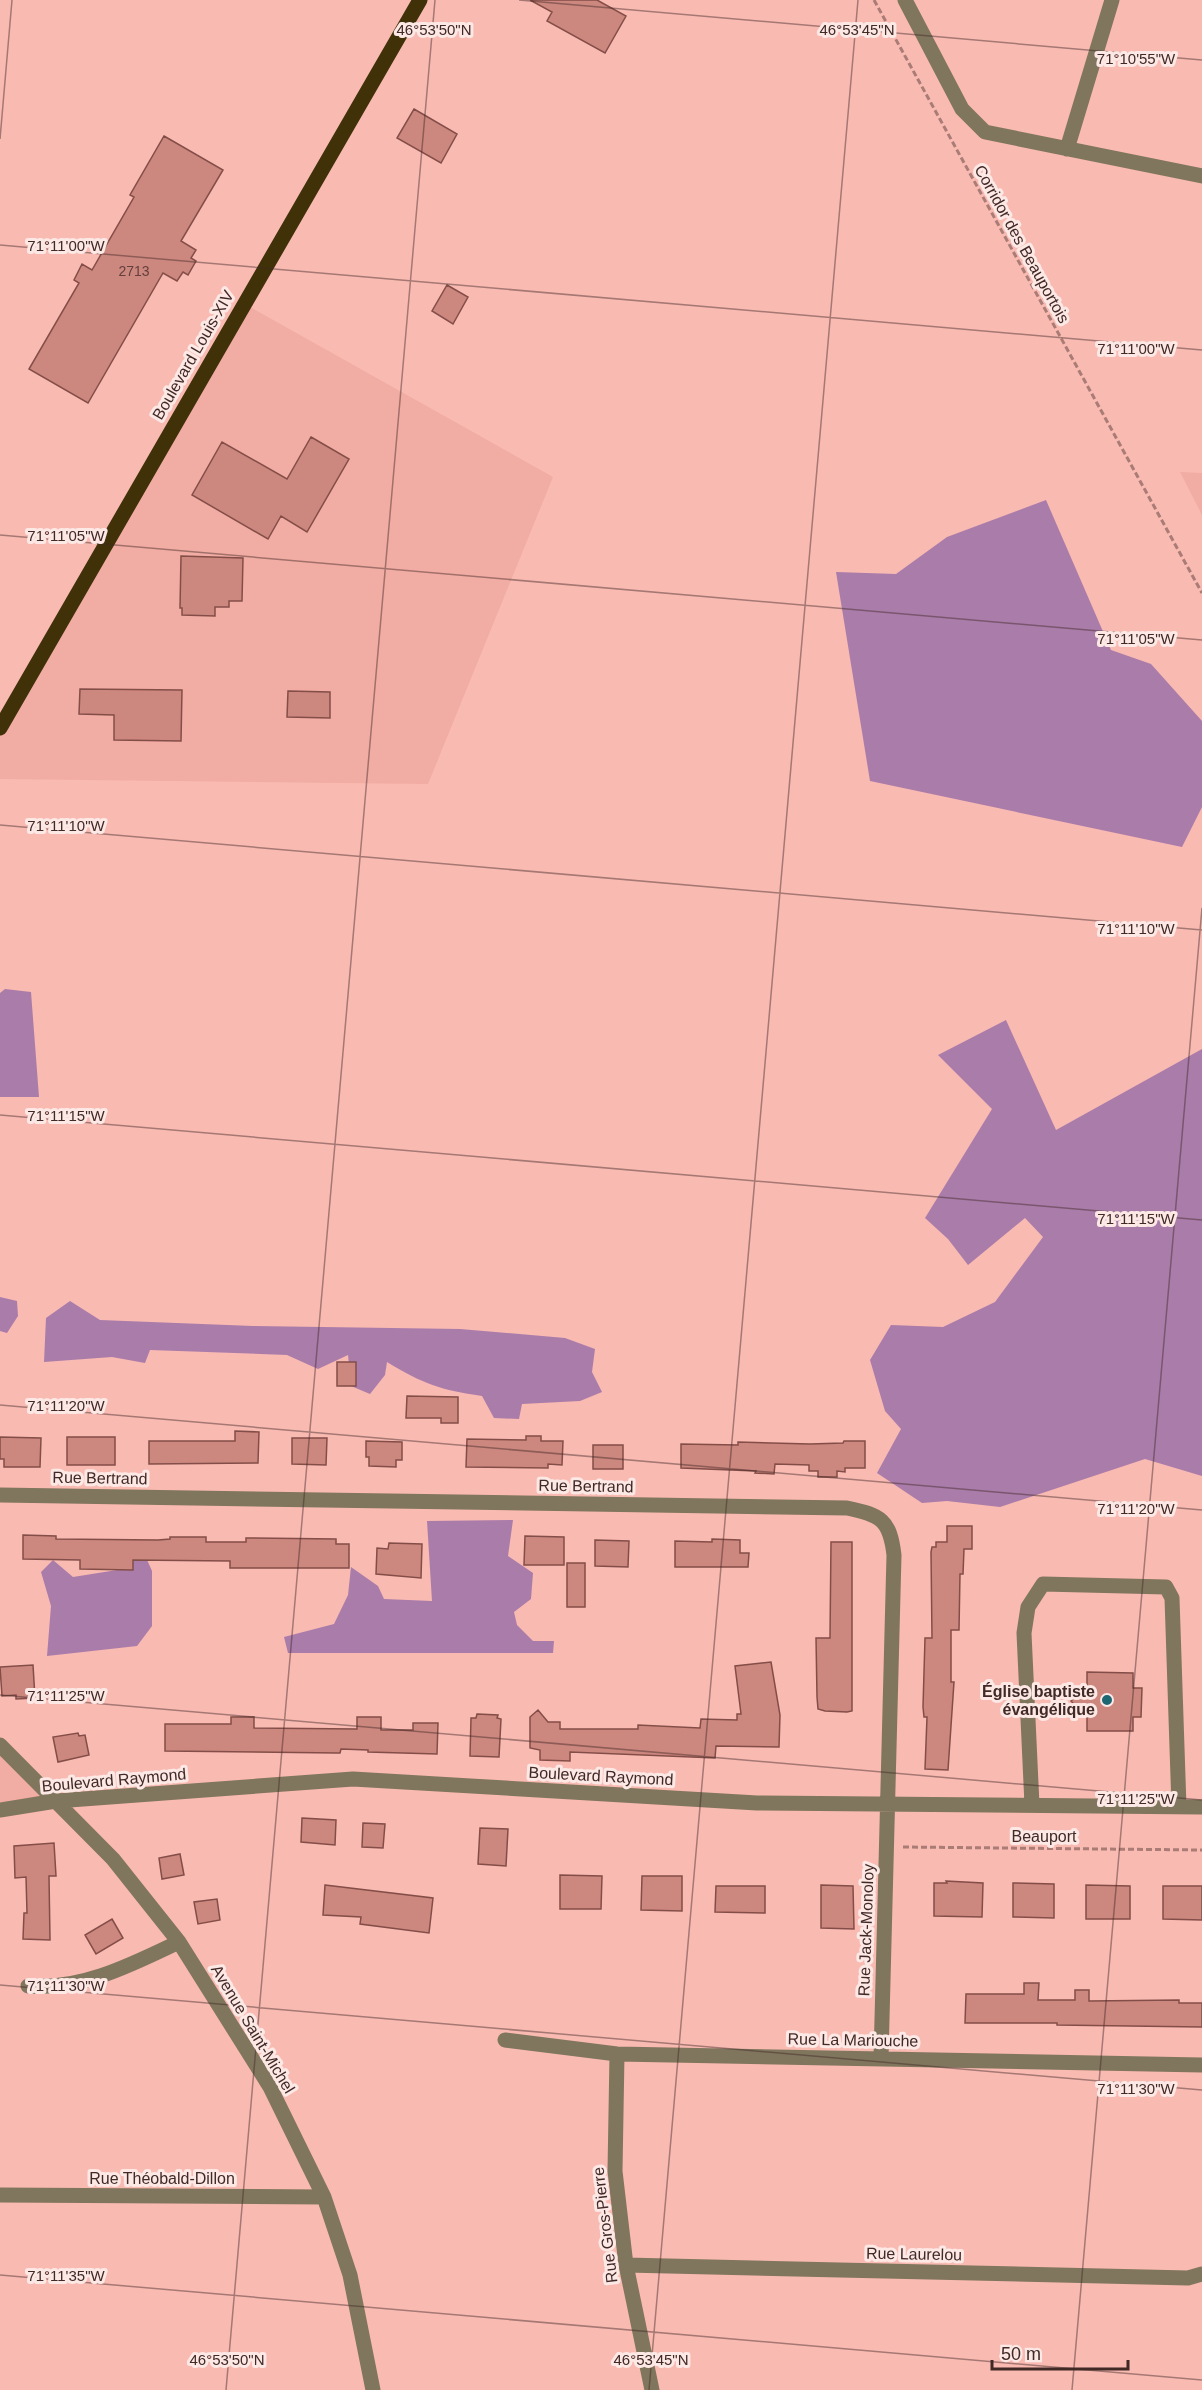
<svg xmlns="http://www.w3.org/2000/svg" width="1202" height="2390" font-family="Helvetica,sans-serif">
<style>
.built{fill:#f1aca3}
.forest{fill:#aa7caa}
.building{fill:#cc877f;stroke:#844e48;stroke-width:1.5}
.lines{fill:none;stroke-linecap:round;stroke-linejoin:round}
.path{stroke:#aa7c76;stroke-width:3;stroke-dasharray:6 3;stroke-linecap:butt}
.minor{stroke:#80765d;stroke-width:15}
.major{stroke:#403109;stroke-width:15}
.ticks{fill:none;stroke:#412926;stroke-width:1.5;stroke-opacity:0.45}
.poi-dot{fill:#1c6771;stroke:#fce8e5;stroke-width:2}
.labels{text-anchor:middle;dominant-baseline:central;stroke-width:6;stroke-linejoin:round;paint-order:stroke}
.number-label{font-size:14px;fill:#64403c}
.street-label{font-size:16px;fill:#412926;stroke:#fce8e5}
.poi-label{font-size:16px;font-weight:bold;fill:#412926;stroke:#fce8e5;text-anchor:end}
.ticks-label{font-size:15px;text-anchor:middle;fill:#412926;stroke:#fce8e5;stroke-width:6;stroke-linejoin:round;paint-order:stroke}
</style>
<rect width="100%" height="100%" fill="#f9bab2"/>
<!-- built -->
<path class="built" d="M243,303L553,477L428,784L0,779V729Z
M1180,472L1202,473V515Z
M0,1741L56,1801L0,1810Z"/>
<!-- forest -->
<path class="forest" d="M1046,500L1111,650L1151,664L1202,721V807L1182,847L870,781L836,572L896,574L947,537Z
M5,989L31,992L39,1097H0V993Z
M1006,1020L1056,1130L1202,1049V1476L1145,1459L1000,1507L947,1501L922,1503L877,1473L901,1429L885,1411L870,1360L891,1325L943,1327L995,1302L1043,1237L1025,1218L968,1265L948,1239L925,1218L992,1109L938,1055Z
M0,1297L17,1301L18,1316L7,1333L0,1331Z
M70,1301L100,1320L253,1326L460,1329L565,1338L595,1349L592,1372L602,1392L580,1401L522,1404L519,1419L494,1418L482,1396C441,1390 423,1384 387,1362L385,1375L370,1394L351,1386L348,1355L318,1369L287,1355L150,1350L145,1363L112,1357L44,1362L46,1318Z
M513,1520L508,1556L533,1573L531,1599L514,1612L517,1625L533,1641H554L553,1653H288L284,1637L334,1624L348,1595L351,1567L378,1586L384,1599L432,1601L427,1521Z
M140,1544L152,1571V1626L137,1646L47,1656L51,1606L41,1572L53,1560L73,1577L117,1570Z"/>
<!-- building -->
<path class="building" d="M530,0H597L626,16L605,53L547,21L552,12Z
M414,109L457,134L441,163L397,138Z
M164,136L223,170L181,241L196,250L191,258L196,261L188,275L183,272L177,281L163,273L88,403L29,369L79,283L74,280L82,264L92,270L134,197L130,195Z
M447,285L468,297L453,324L432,311Z
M311,437L349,459L307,532L281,516L268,539L192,495L222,442L287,479Z
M181,556L243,558L242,601H229V607H215V616L182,615V608H180Z
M80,689L182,690L181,741L114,740V715L79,714Z
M288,691L330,692V718L287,717Z
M337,1362H356V1386H337Z
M407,1396L458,1397V1423H441V1418H406Z
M235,1431L259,1432L258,1463L149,1464V1441H235Z
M526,1436H541V1441H563L562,1465L548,1464V1468L466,1467L467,1439L526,1440Z
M0,1437L41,1438L40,1467H4V1459H0Z
M67,1437H115V1465H67Z
M292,1438H327L326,1465L292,1464Z
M366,1441L402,1442V1460H396V1467L369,1466V1457H366Z
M844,1441H865V1468H845V1472L837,1471V1477H818V1471H809V1465L775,1464L774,1474L755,1473L756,1471L681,1468V1444L738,1445V1442L810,1444L843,1443Z
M593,1445H623V1469H593Z
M947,1526H972V1549H964L963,1574H960L959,1630H951V1682H954L948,1770L925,1769L927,1717H924L923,1707L925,1638H932L931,1552L932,1547H936V1542H947Z
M23,1535L56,1536V1539L158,1540L170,1539V1537H206V1542H246V1538L336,1539V1544H349V1568H230V1561L133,1560V1570L80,1569V1560L23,1559Z
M525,1536L564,1537V1565H524Z
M712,1539L740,1540V1553H749L748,1567H675V1541L712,1542Z
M595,1540L629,1541L628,1567L595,1566Z
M831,1542H852V1711L847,1712L825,1711L818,1709L817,1697L816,1638H830Z
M389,1543L422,1544L421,1578L376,1574L377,1548L388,1549Z
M567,1563H585V1607H567Z
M771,1662L780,1715L779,1747L716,1746L715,1758L570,1752V1761L540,1760V1750L530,1748V1717L538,1710L548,1722H560V1729H638V1725L700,1728L701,1719L737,1720V1714H741L735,1666Z
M33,1665L35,1698L16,1699V1695L2,1696L0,1667Z
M1087,1672L1133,1673V1688H1142L1141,1717H1133V1731H1087V1718L1071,1701L1087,1686Z
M477,1714L498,1715L497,1718L501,1719L499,1757L470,1756L471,1718H476Z
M231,1717H254V1728L357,1729V1717H381V1730H413V1723H438L437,1754L368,1752V1750L341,1749L340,1753H337L165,1751V1724H231Z
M78,1733L79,1736L85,1735L89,1755L58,1762L53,1737Z
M302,1818L336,1820L335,1845L301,1842Z
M363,1823L385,1824L383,1848L362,1847Z
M480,1828L508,1829L506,1866L478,1864Z
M54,1843L56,1876H49L50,1940L23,1939L24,1913H27L26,1877L15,1878L14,1846Z
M180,1854L184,1875L162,1879L159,1858Z
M560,1875L602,1876L601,1909H560Z
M642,1876H682V1911L641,1910Z
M946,1881L983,1883L982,1917L934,1916V1883H947Z
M1013,1883L1054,1884V1918L1013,1917Z
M325,1885L433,1898L429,1933L360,1924L361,1917L323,1915Z
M821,1885L853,1886L854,1929L821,1928Z
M1086,1885L1130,1886V1919H1086Z
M716,1886H765V1913L715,1912Z
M1163,1886H1202V1920L1163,1919Z
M217,1899L220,1920L198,1924L194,1902Z
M112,1919L123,1938L96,1954L85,1935Z
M1024,1983H1039L1038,2000H1075V1990H1089V2001L1179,2000V2003H1202V2027L1057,2025V2023H965L966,1994H1024Z"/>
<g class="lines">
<!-- path -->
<path class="path" d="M874,0L1202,593
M903,1847L1202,1850"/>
<!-- minor -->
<path class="minor" d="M905,0L962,109L985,132L1202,176
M1067,149L1112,0
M0,1495L847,1508C881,1515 890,1520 894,1555L881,2058
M0,1745L113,1859L179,1942L270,2087L324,2197L350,2275L373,2390
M1032,1805L1024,1633L1028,1607L1043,1584L1166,1587L1172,1598L1179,1807
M0,1810L56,1801L353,1779L757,1803L1202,1807
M28,1986C81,1991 133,1964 179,1942
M505,2040L617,2054L1202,2065
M617,2054L615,2171L626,2265L652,2390
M0,2195L324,2197
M626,2265L1188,2278L1202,2274"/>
<!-- major -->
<path class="major" d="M0,728L420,0"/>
</g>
<!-- ticks -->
<path class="ticks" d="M519,0L1202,60M0,139L12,0M0,245L1202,350M0,535L1202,640M0,825L1202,930M0,1115L1202,1220M0,1405L1202,1510M0,1695L1202,1800M0,1985L1202,2090M0,2275L1202,2380M226,2390L435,0M649,2390L858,0M1072,2390L1202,908"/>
<!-- markers -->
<circle class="poi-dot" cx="1107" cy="1700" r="6"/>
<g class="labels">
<!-- number labels -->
<g class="number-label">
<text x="134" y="271">2713</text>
</g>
<!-- street labels -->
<g class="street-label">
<text transform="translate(1022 244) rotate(61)">Corridor des Beauportois</text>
<text transform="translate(193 355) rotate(-60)">Boulevard Louis-XIV</text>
<text transform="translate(100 1478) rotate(1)">Rue Bertrand</text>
<text transform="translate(586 1486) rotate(1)">Rue Bertrand</text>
<text transform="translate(601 1776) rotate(3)">Boulevard Raymond</text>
<text transform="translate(114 1780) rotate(-5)">Boulevard Raymond</text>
<text x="1044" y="1836">Beauport</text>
<text transform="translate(866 1930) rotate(-88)">Rue Jack-Monoloy</text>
<text transform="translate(253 2029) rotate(59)">Avenue Saint-Michel</text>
<text transform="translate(853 2040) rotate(1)">Rue La Mariouche</text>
<text x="162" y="2178">Rue Théobald-Dillon</text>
<text transform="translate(605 2225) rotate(-97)">Rue Gros-Pierre</text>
<text transform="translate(914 2254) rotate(1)">Rue Laurelou</text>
</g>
<!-- poi labels -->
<g class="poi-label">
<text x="1095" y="1691">Église baptiste<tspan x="1095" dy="18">évangélique</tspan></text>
</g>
</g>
<g class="ticks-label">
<text x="434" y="35">46°53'50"N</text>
<text x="857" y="35">46°53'45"N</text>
<text x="1136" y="64">71°10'55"W</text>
<text x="66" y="251">71°11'00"W</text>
<text x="1136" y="354">71°11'00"W</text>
<text x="66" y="541">71°11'05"W</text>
<text x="1136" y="644">71°11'05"W</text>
<text x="66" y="831">71°11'10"W</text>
<text x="1136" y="934">71°11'10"W</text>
<text x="66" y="1121">71°11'15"W</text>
<text x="1136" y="1224">71°11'15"W</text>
<text x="66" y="1411">71°11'20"W</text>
<text x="1136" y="1514">71°11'20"W</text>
<text x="66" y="1701">71°11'25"W</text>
<text x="1136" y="1804">71°11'25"W</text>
<text x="66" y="1991">71°11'30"W</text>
<text x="1136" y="2094">71°11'30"W</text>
<text x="66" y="2281">71°11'35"W</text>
<text x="227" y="2365">46°53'50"N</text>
<text x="651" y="2365">46°53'45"N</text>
</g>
<!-- scale -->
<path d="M992 2360v9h136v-9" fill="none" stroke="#412926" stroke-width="3"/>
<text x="1001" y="2360" font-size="18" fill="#412926" stroke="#fce8e5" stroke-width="4.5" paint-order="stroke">50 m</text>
</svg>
